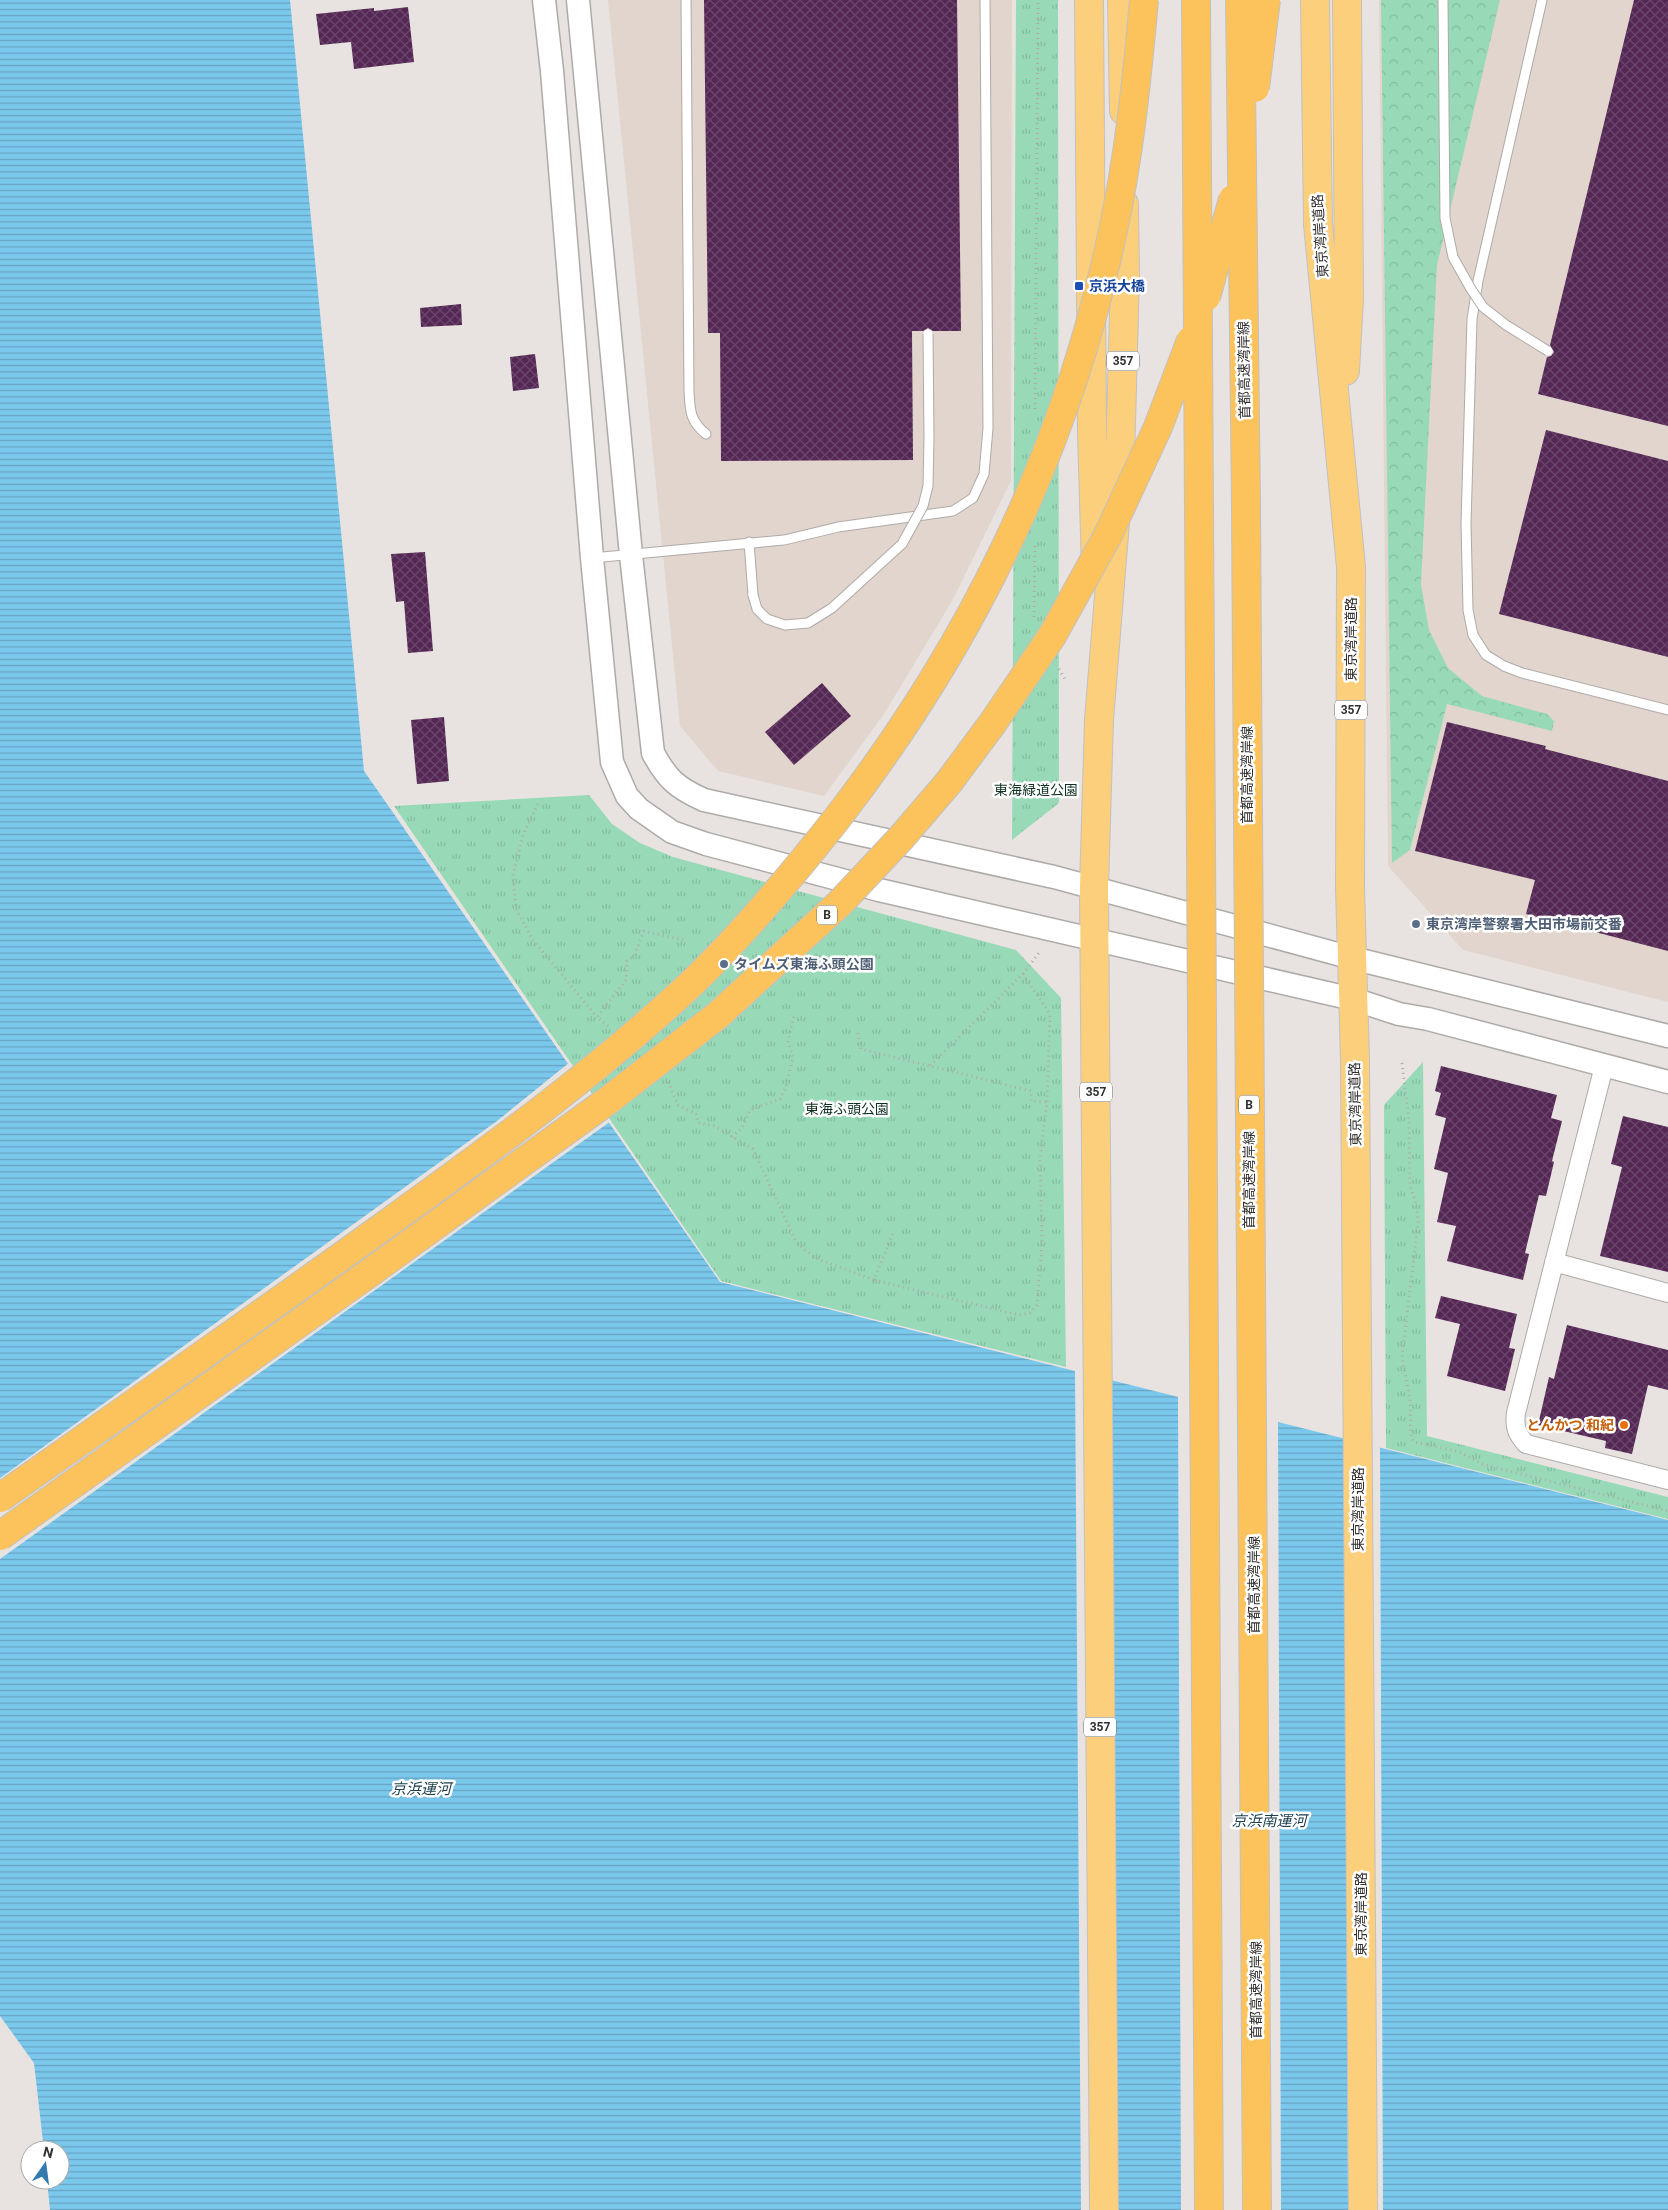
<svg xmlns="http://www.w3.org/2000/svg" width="1668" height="2210" font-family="Roboto,'Noto Sans JP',sans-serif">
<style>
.built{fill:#e1d5ce}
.forest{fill:url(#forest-crowns)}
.park{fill:url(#park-tufts)}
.water{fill:url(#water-rules)}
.pier{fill:#e8e3e0}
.building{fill:url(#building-cross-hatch)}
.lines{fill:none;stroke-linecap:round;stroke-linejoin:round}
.service-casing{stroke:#afaaa7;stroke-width:11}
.minor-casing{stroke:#afaaa7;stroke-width:20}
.tertiary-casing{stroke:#afaaa7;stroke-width:25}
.trunk-casing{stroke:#c2c1c1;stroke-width:30}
.path{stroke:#afaba9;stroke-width:3;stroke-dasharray:1 4;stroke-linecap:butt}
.service{stroke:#fff;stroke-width:9}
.minor{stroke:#fff;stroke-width:18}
.tertiary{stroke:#fff;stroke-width:22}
.trunk{stroke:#fccf7c;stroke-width:28}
.service-bridge-casing{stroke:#afaaa7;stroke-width:11;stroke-linecap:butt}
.motorway-bridge-casing{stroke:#c2c1c1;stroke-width:30;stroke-linecap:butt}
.service-bridge{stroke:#fff;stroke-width:9}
.motorway-bridge{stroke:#fcc35c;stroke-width:28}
.transit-dot{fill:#1a4fb4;stroke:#fff;stroke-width:2}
.service-dot{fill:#5c6f8a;stroke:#fff;stroke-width:2}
.food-dot{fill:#e8710a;stroke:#fff;stroke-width:2}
.labels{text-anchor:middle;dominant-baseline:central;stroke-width:5;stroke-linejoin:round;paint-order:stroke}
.shield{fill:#fff;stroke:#706f6e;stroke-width:1}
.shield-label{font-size:12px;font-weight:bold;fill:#333130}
.street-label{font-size:14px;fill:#333130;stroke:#fff}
.transit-label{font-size:14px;font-weight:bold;fill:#164399;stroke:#fff;text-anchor:start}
.park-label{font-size:14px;fill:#0e3122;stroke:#fff}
.service-label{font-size:14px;font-weight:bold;fill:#4e5e75;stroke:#fff;text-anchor:start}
.food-label{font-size:14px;font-weight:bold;fill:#c56008;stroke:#fff;text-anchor:end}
.water-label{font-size:15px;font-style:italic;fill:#1d4050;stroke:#fff}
</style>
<defs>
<pattern id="forest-crowns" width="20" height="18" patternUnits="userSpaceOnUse" patternTransform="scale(1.25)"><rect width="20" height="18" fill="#98dab8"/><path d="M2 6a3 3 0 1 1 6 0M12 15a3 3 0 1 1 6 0" fill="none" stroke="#83bc9e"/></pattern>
<pattern id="park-tufts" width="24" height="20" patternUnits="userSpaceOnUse" patternTransform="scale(1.25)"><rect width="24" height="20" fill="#98dab8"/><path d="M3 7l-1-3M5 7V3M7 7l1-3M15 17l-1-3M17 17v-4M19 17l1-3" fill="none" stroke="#83bc9e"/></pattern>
<pattern id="water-rules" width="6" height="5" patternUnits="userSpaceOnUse" patternTransform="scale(1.25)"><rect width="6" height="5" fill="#7bc8ed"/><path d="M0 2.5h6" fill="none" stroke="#65a3c0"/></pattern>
<pattern id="building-cross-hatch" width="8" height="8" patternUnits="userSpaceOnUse" patternTransform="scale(1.25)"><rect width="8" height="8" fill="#542754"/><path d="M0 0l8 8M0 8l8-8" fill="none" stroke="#6a466a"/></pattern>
</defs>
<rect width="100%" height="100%" fill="#e8e3e0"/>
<!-- built -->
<path class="built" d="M608,0H1012L1011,481L952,601L884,714L824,796L718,771L680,726Z
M1379,0H1668V1002L1463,950L1388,866Z"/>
<!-- forest -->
<path class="forest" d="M1381,0H1500L1437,265L1421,584L1429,630L1448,668L1482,696L1547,714L1554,721L1552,731L1447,704L1410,850L1392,863Z"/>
<!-- park -->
<path class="park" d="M1016,0H1058L1059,803L1012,840Z
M589,795L612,824L640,843L673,857L1016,950L1061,998L1066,1367L721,1281L394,806Z
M1423,1062L1427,1436L1668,1497V1519L1386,1448L1384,1105Z"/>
<!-- water -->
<path class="water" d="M0,0H290L364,771L720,1282L1668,1520V2210H50L47,2180H60V2150H44L34,2063L0,2016Z"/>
<!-- pier -->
<path class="pier" d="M570,1062L611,1121L0,1559V1478L497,1121Z
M1075,1369L1109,1377L1114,2210H1081Z
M1178,1395L1278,1420L1281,2210H1181Z
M1344,1436L1380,1445L1383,2210H1348Z"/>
<!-- building -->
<path class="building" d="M704,0H957L961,331H933L928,328L923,331H912L913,460L721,461L720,333H708Z
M1634,0H1668V426L1538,394L1547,357L1551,356L1554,352L1550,345Z
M408,7L414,62L354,69L351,42L320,45L316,14L374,8V11Z
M461,304L462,325L421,327L420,308Z
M535,354L539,388L513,391L510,357Z
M1546,430L1668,461V657L1499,614Z
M425,552L433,651L408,653L404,601L396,602L391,554Z
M822,683L851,716L794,765L765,732Z
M444,717L449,781L417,784L411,720Z
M1447,722L1546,746L1545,749L1668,781V951L1526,914L1535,880L1415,851Z
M1441,1066L1557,1095L1551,1118L1562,1121L1552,1161L1554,1162L1546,1196L1539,1195L1525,1253L1529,1254L1523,1280L1447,1261L1456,1226L1437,1222L1448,1173L1434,1169L1446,1118L1435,1115L1441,1093L1435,1091Z
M1623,1116L1668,1127V1272L1600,1256L1622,1167L1611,1164Z
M1441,1296L1517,1314L1509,1348L1515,1349L1505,1391L1447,1376L1460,1324L1435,1318Z
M1567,1325L1668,1350V1390L1648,1385L1632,1454L1605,1448L1606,1441L1538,1425L1549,1377L1554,1379Z"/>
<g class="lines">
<defs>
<path id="service" d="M686,0L689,391C690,411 690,421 706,434
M1542,0L1478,281L1472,319L1466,523L1468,610L1473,635L1486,655L1504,666L1522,673L1668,710
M749,542L753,595
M592,558L784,540L838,527L953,511L973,498L984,474L988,428L985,0"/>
<path id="minor" d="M1604,1066L1516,1413C1514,1427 1517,1434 1526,1444L1668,1480
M1554,1262L1668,1293"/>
<path id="tertiary" d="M544,0L552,71L592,558L612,762L627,796L639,809L672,832L706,844L879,890L1353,999L1399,1014L1428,1019L1668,1082
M578,0L631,555L653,753C667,779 677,788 704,800L1054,877L1352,958L1668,1036"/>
<path id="trunk" d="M1089,0L1092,432L1096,569
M1122,0L1124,111
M1315,0L1318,224L1351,567L1350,888L1355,1059L1363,2210
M1345,371L1349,299L1347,0
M1104,2210L1094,887L1099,720L1120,460L1125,276L1124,204"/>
</defs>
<!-- service casing -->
<use href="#service" class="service-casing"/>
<!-- minor casing -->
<use href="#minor" class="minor-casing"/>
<!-- tertiary casing -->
<use href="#tertiary" class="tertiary-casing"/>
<!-- trunk casing -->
<use href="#trunk" class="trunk-casing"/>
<!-- path -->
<path class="path" d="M1035,409L1038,0
M1034,617L1035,543
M1059,669L1066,681
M538,804L523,835L513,875L516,909L533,940L597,1017
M1023,974L1041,950
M608,1026L597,1017L626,980L627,961L634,956L644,931L687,941
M858,1033L861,1049L1031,1091V1101L1047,1102
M1402,1063L1409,1120L1410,1185L1417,1208L1418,1222L1402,1357L1410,1400L1411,1436L1414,1442L1460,1452L1482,1464L1668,1511
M668,1082L678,1105L696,1114L698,1123L714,1126L753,1149L796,1242L815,1258L874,1280L894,1231
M732,1137L742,1128L750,1110L780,1099L786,1087L793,1057L788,1042L794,1016
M874,1280L1019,1315L1030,1313L1037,1305L1042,1244L1040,1159L1047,1102L1050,1014L1023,974L929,1067"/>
<!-- service -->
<use href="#service" class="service"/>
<!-- minor -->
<use href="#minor" class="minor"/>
<!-- tertiary -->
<use href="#tertiary" class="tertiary"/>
<!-- trunk -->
<use href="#trunk" class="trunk"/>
<defs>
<path id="service-bridge" d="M1443,0L1445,218L1453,257L1471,289L1483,307L1506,325L1548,351
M753,595L757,609L767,619L785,625L808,623L832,608L902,544L923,506L928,486L929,438L928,334"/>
<path id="motorway-bridge" d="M1196,0L1209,2210
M1240,0L1246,504L1257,2210
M1255,88L1266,0
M1206,297L1233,199
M0,1498C129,1407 259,1316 388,1223C492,1148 597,1072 691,984C743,934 790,878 835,821C971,646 1066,452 1112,235C1129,158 1137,79 1144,0
M0,1536L368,1274L610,1099L718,1015L840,903L901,838L949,782L992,724L1052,636L1107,537L1158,427L1191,340"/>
</defs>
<!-- service-bridge casing -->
<use href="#service-bridge" class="service-bridge-casing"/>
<!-- motorway-bridge casing -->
<use href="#motorway-bridge" class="motorway-bridge-casing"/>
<!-- service-bridge -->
<use href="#service-bridge" class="service-bridge"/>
<!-- motorway-bridge -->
<use href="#motorway-bridge" class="motorway-bridge"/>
</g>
<!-- markers -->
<rect class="transit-dot" x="1074" y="281" width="10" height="10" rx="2.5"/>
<g class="service-dot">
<circle cx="1416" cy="924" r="5"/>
<circle cx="724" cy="964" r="5"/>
</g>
<circle class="food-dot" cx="1624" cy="1425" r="5"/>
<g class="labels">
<!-- shield labels -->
<g class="shield">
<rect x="1107" y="351.5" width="32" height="19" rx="4"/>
<rect x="1335" y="700.5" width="32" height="19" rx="4"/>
<rect x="817" y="905.5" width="20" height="19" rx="4"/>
<rect x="1080" y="1082.5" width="32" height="19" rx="4"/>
<rect x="1239" y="1095.5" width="20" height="19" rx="4"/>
<rect x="1084" y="1717.5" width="32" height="19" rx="4"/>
</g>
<g class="shield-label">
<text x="1123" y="361">357</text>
<text x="1351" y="710">357</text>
<text x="827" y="915">B</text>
<text x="1096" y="1092">357</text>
<text x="1249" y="1105">B</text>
<text x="1100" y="1727">357</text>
</g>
<!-- street labels -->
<g class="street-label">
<text transform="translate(1320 236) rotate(-94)">東京湾岸道路</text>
<text transform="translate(1244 370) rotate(-91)">首都高速湾岸線</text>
<text transform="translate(1351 639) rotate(-90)">東京湾岸道路</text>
<text transform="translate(1247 775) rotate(-90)">首都高速湾岸線</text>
<text transform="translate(1355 1104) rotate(-91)">東京湾岸道路</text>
<text transform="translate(1249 1180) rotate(-90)">首都高速湾岸線</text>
<text transform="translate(1358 1509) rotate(-90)">東京湾岸道路</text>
<text transform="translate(1254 1585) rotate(-90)">首都高速湾岸線</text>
<text transform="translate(1361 1914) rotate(-90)">東京湾岸道路</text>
<text transform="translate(1256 1990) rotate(-90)">首都高速湾岸線</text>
</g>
<!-- transit labels -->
<g class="transit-label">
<text x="1089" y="286">京浜大橋</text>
</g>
<!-- park labels -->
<g class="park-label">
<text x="1036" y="790">東海緑道公園</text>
<text x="847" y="1109">東海ふ頭公園</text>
</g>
<!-- service labels -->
<g class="service-label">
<text x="1426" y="924">東京湾岸警察署大田市場前交番</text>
<text x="734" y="964">タイムズ東海ふ頭公園</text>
</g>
<!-- food labels -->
<g class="food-label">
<text x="1614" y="1425">とんかつ 和紀</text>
</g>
<!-- water labels -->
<g class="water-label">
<text x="421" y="1789">京浜運河</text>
<text x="1269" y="1821">京浜南運河</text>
</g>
</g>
<!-- north arrow -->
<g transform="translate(45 2165) rotate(14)"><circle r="24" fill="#ffffff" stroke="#adadac"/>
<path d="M0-4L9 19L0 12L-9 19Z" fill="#357aaf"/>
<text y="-8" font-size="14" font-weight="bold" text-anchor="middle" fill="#333130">N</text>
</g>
</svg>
